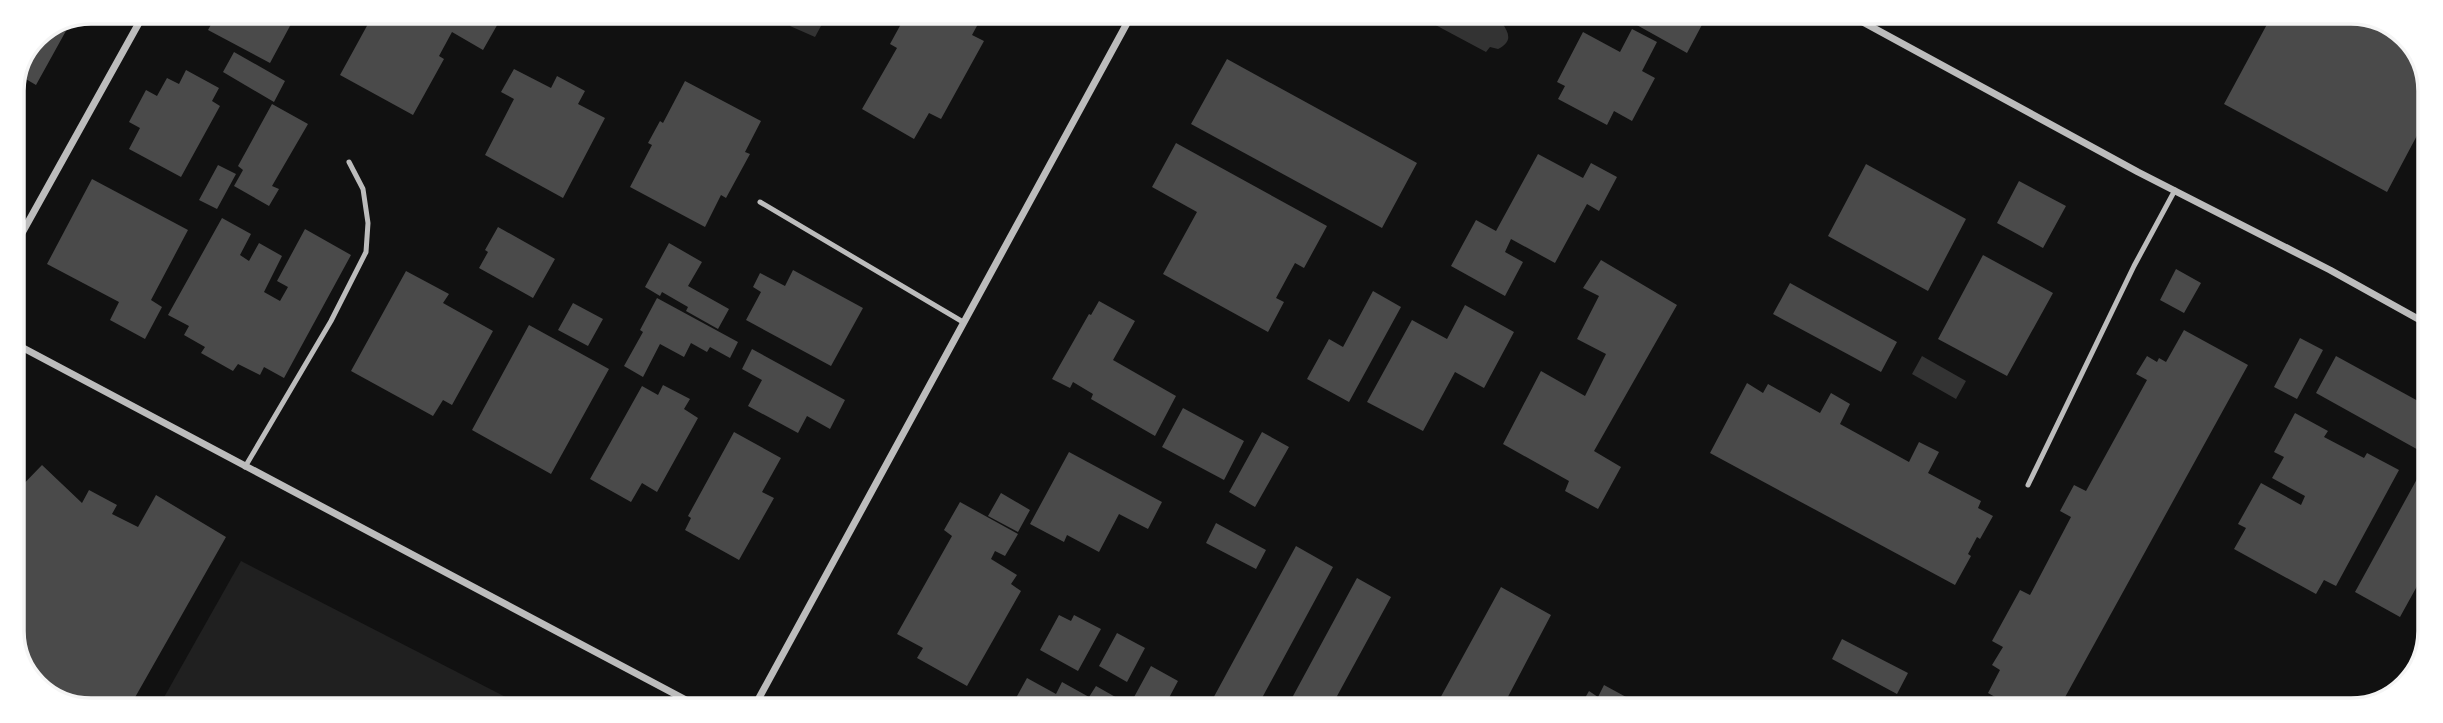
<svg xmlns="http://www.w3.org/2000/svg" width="2443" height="723" font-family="'Noto Sans',sans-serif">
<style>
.green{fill:#202020}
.water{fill:#333}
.building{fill:#4a4a4a}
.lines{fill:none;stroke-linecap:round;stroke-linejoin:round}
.service{stroke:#bcbcbc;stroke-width:5}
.minor{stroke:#bcbcbc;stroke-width:7}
.rim{fill:none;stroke:#f5f5f5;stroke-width:3.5}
</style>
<rect width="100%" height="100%" fill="#111"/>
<!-- green -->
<path class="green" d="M241,561L527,708H158Z"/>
<!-- water -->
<path class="water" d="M797,13H828L815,37L790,26Z
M1429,14H1496L1505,19L1502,23C1510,34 1512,42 1498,49L1490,47L1486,52L1428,21L1431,16Z
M1922,356L1966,381L1956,399L1912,374Z"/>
<!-- building -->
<path class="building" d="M218,12L297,13L270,63L208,30Z
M374,13H440L448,17L451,13H504L483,50L452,32L439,56L444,59L413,115L340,75Z
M907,13H984L972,35L984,41L941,119L929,113L914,139L862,109L897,48L890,44Z
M1640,14H1692L1704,21L1687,53L1635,24Z
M2272,15H2372L2411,40L2431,86L2430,111L2387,192L2224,104Z
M72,20L36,85L19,75L36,35Z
M1632,29L1657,42L1642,71L1655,78L1632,121L1614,111L1607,125L1558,99L1565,86L1557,82L1583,32L1620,52Z
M234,52L285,81L274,102L223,72Z
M1227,59L1417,163L1382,228L1191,124Z
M514,69L551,88L557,76L585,91L578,104L605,118L563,198L485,155L514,99L501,92Z
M186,70L219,88L212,101L220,106L181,177L129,149L140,128L129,122L146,90L157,96L167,78L179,84Z
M685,81L761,121L745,152L750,154L726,198L721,195L705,227L630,187L652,145L648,143L660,121L663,123Z
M272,104L308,124L272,186L279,189L269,206L234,186L243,170L238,166Z
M1176,143L1327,226L1304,268L1295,263L1276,298L1284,302L1268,332L1163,274L1197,212L1152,187Z
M1538,154L1583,178L1591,163L1617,177L1599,211L1587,204L1555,263L1511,239L1505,252L1523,262L1505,296L1451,266L1476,220L1496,231Z
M1866,164L1966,219L1928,291L1828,236Z
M218,165L236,174L217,209L199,200Z
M92,179L188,230L151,300L162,307L145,339L110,320L119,302L47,264Z
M2019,181L2066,206L2043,248L1997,223Z
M222,218L251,234L240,255L249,261L259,243L282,256L264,292L280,301L288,287L277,281L305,229L351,255L284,378L264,367L260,375L238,364L233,371L201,353L205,347L184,335L189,326L168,315Z
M498,227L555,259L533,298L479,268L488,252L485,250Z
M669,243L702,262L688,286L729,309L718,329L686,311L688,307L662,292L660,296L645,287Z
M1983,255L2053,293L2007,376L1938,339Z
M1601,260L1677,305L1594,451L1621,467L1598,509L1565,491L1569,481L1503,444L1541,371L1585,396L1606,354L1577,339L1599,296L1583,288Z
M2176,269L2201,283L2184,313L2160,300Z
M793,270L863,308L831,366L746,320L761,292L753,287L760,273L785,286Z
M406,271L449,294L443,303L493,331L452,405L443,400L433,416L351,371Z
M1790,283L1897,342L1881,372L1773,314Z
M1373,291L1401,307L1349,402L1307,379L1329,339L1343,347Z
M657,298L738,342L730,358L710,347L707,352L691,343L684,357L660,344L643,377L624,366L643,332L640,330Z
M1099,301L1135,321L1113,360L1176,396L1155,436L1091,399L1093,394L1073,382L1070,388L1052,379L1089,314L1091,315Z
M573,303L603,319L588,346L558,330Z
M1465,305L1514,332L1484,388L1455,372L1423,431L1367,402L1412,320L1447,339Z
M529,325L609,369L551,474L472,430Z
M2184,330L2248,365L2058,710H2018L1988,693L2000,670L1992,665L2003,647L1992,641L2020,590L2030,595L2071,517L2060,511L2074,485L2086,491L2147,380L2136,374L2147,356L2157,362L2159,358L2166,362Z
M2300,338L2323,350L2297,399L2274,387Z
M752,349L845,400L830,429L807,416L798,433L748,406L762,380L742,369Z
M2336,356L2429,407V440L2422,452L2316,393Z
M1747,383L1763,393L1768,384L1820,413L1831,393L1850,404L1840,424L1909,462L1919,442L1939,452L1928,473L1981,501L1978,508L1993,516L1980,539L1977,537L1968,554L1971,556L1955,585L1710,453Z
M663,385L690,399L684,409L698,418L657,492L642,483L631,502L590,479L642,386L658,395Z
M1183,408L1244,441L1224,480L1162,447Z
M2295,413L2328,431L2324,437L2364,458L2367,453L2399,470L2336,586L2324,580L2316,594L2234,549L2246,528L2238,524L2261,483L2301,505L2305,496L2272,478L2284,457L2274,452Z
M734,432L781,458L762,492L774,498L739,560L685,530L691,518L688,516Z
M1262,432L1289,447L1255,507L1229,492Z
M1069,452L1162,502L1148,529L1119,514L1099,552L1067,535L1064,542L1030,524Z
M42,465L82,503L89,490L117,505L112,514L138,527L156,495L226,537L129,708H71L29,680L22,662L26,656L18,651L12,637V496Z
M2417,479L2429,485L2428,582L2421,579L2400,617L2355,592Z
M1001,493L1030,510L1018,532L988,516Z
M960,502L1018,534L1005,556L995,551L991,559L1017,575L1011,584L1021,591L967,686L917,658L923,648L897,634L952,536L944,530Z
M1216,523L1266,550L1256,569L1206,543Z
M1296,546L1333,567L1256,709H1220L1210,704Z
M1357,578L1391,597L1330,709H1286Z
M1501,587L1551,615L1501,710H1452L1438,702Z
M1059,615L1071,621L1074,615L1101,629L1078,671L1040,650Z
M1117,633L1145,648L1127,682L1099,666Z
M1842,639L1908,673L1897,694L1832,659Z
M1151,666L1178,681L1163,709H1150L1133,699Z
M1027,678L1056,694L1062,682L1089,697L1096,686L1126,703L1122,709H1010Z
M1604,685L1650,710H1578L1589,691L1598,697Z"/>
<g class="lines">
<!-- service -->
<path class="service" d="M760,202L963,322
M245,467L331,321L366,252L368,223L363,189L349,162
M2028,485L2134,266L2175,190"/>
<!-- minor -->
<path class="minor" d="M1848,14L2138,172L2330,270L2429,325
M12,251L145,12
M12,342L703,709
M753,709L1132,14"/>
</g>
<!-- crop -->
<path d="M0 0H2443V723H0ZM91 24H2351A67 67 0 0 1 2418 91V631A67 67 0 0 1 2351 698H91A67 67 0 0 1 24 631V91A67 67 0 0 1 91 24Z" fill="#fff" fill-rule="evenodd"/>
<path class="rim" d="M91 24H2351A67 67 0 0 1 2418 91V631A67 67 0 0 1 2351 698H91A67 67 0 0 1 24 631V91A67 67 0 0 1 91 24Z"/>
</svg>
